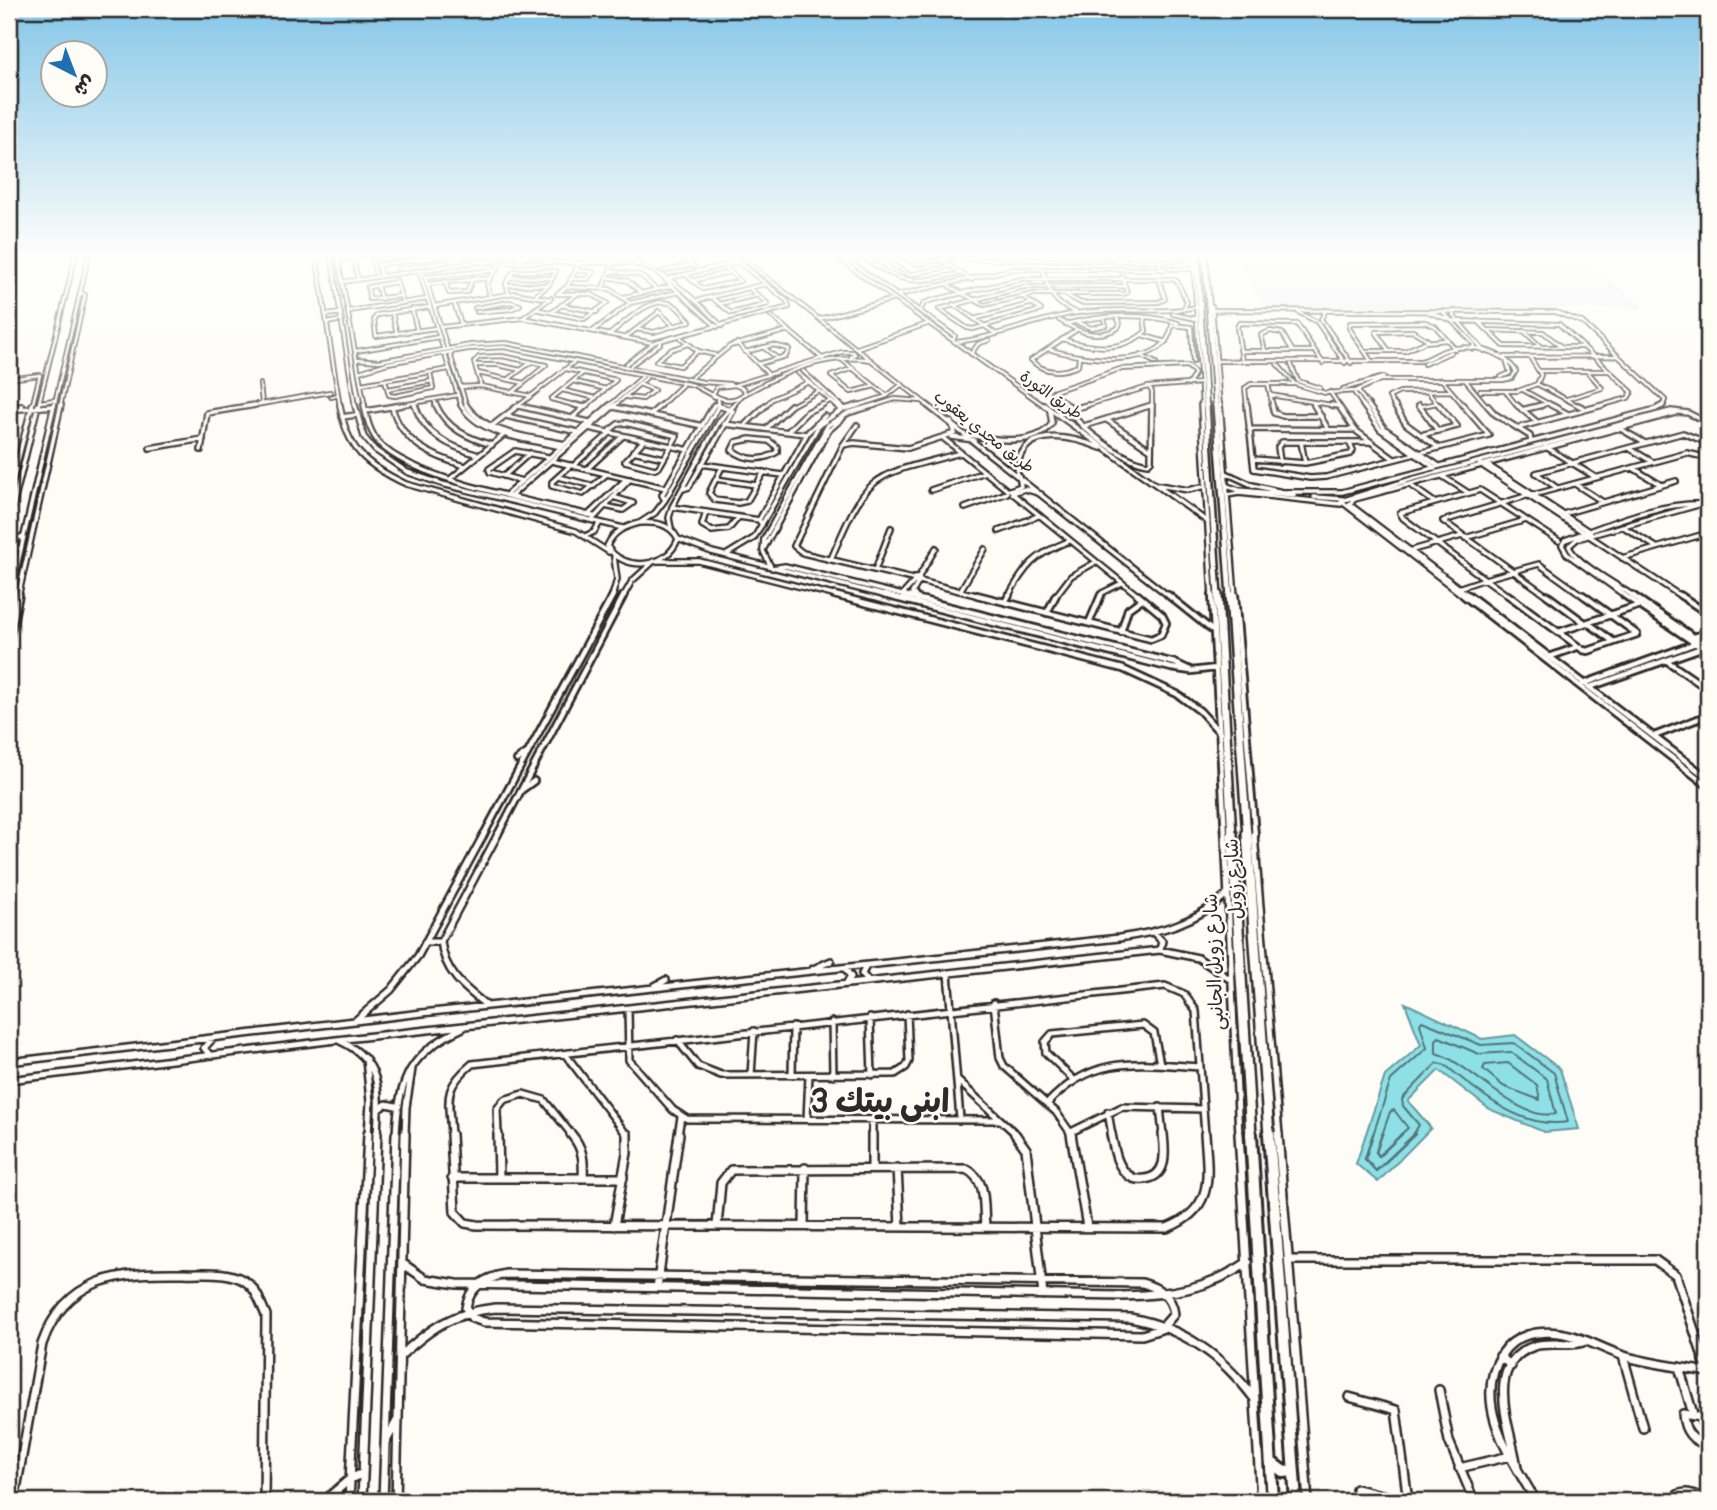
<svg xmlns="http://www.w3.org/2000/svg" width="1717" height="1510" font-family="Pangolin,'Playpen Sans Arabic',sans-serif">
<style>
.built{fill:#ecedf8}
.water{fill:#8ee0e7;stroke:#66989c;stroke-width:2}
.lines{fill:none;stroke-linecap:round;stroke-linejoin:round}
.shore-far1{stroke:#537376;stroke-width:2}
.shore{stroke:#537376;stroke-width:2.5}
.street-far4-casing{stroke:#2b2b2b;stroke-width:6}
.street-far3-casing{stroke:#2b2b2b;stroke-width:8}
.street-far2-casing{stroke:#2b2b2b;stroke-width:10}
.street-far1-casing{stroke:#2b2b2b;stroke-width:10}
.street-casing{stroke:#2b2b2b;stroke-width:12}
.secondary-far4-casing{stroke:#2b2b2b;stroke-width:8}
.secondary-far3-casing{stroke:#2b2b2b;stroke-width:10}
.secondary-far2-casing{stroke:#2b2b2b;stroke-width:12}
.secondary-far1-casing{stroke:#2b2b2b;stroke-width:14}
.secondary-casing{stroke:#2b2b2b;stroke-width:16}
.street-far4{stroke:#fdfcf7;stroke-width:2.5}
.street-far3{stroke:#fdfcf7;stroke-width:3.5}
.street-far2{stroke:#fdfcf7;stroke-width:4.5}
.street-far1{stroke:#fdfcf7;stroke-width:5}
.street{stroke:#fdfcf7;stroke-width:7}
.secondary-far4{stroke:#fdfcf7;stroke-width:4.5}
.secondary-far3{stroke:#fdfcf7;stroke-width:5}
.secondary-far2{stroke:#fdfcf7;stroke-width:7}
.secondary-far1{stroke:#fdfcf7;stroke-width:9}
.secondary{stroke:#fdfcf7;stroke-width:10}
.labels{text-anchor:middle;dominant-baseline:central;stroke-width:5;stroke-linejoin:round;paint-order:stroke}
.far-street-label{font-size:16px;fill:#2b2b2b;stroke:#fdfcf7}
.street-label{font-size:19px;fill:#2b2b2b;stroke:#fdfcf7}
.near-district-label{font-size:32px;font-weight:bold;fill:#2b2b2b;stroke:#fdfcf7}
</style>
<rect width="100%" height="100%" fill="#fdfcf7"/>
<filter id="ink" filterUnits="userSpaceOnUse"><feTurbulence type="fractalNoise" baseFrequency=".0143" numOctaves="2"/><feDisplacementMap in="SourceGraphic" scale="14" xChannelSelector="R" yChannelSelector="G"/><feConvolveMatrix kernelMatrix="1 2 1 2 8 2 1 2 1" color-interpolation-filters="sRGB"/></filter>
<g filter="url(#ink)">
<!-- built -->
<path class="built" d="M1233,254H1579L1645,308H1265Z"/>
<!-- water -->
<path class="water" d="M1405,1003L1482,1039L1515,1035L1560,1069L1579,1129L1544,1132L1489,1109L1439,1070L1408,1101L1431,1128L1378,1182L1356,1164L1385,1076L1421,1045Z"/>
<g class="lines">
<!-- shore-far1 -->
<path class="shore-far1" d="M1439,1037L1479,1054L1511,1052L1547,1079L1556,1114C1516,1122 1471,1063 1436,1053V1040Z
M1508,1063L1537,1085L1540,1100L1503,1086L1483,1069L1485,1065Z
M1373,1135L1391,1080L1427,1048L1420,1024L1422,1021L1481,1045L1514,1043L1554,1073L1568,1122C1520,1130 1480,1093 1445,1065L1437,1063L1402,1099L1403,1106L1419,1125L1413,1135
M1382,1135L1390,1112L1394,1110L1408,1128L1400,1135"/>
<!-- shore -->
<path class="shore" d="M1373,1134L1365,1159L1376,1171L1415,1134
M1382,1134L1376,1152L1379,1156L1402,1134"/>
<defs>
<path id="street-far4" d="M316,254L340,407
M331,254L355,407
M375,254L381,276
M679,254L694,266
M737,254L930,407
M832,254L1046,407
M839,254L955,336L953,340
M858,254C902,284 909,285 961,273
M877,254L909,275L951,266
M898,254L917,264L946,259L1175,261L1183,259L1185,254
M1123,254L1125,260
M1154,254L1163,270
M1193,254L1202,407
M371,255L376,276
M532,255L569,254
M587,255L622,254
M464,256L515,254
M338,258L365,407
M353,258L358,279
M376,258L412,254
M1013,258L1021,255L1031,259
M336,260L371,255
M941,260L972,280
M869,261L898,254
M634,263L639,254
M378,265L458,254
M398,269L447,262
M419,271L443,348
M423,271L447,347
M610,271L640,275L656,289
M663,271L693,265
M1043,271C1049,292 1054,305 1076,312
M659,274L717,327
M685,274L703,289L740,281L723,265
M425,277L496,270
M510,277L553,278
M607,277L628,281L640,292
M670,278L738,262
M570,279H588L593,272L575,270
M396,280L403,303
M445,281L449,293L467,292L473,278
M692,281L730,272
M342,282L477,262L631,263C670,272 694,299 722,326
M396,282L368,287L369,299L401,296
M427,284L491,278
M377,285L381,299
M506,285H548
M949,286L984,305L1034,294H1124L1127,292L1122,276
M567,287L610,289L630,303
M603,287L613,264
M558,293L567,287L579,264
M509,294L506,283L514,271H556L549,285L536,295
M897,295L1013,269H1193
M1066,295L1081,303L1159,302L1165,299L1159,279
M490,296L487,284L500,263
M1022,296L1041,310L973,329L967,328L939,309L1024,287L1125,286
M624,297L672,286
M711,297L731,313L768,304L749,288
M695,301L765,284
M454,303L461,324
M719,304L758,295
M953,304L996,334
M1207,304L1212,306L1220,407
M561,305L597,312
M434,306L515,293L550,299
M430,307L377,315L374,319L376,336L436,328
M475,308L510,302L520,305L511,309L477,312
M412,309L417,331
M535,309L584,319L607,303L591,294H557
M1213,310L1555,312L1582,322L1665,400L1662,407
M1326,310L1321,319L1351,363
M349,311L427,299
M658,311L674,326
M920,311L924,303L933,300L1021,279H1173L1177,281L1187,302L1183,310
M1442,311L1474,344L1473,349
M1455,311L1453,315L1484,351
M552,312L576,295
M1298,312L1317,322L1345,363
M1428,312L1453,321L1559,324L1632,392L1628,398L1596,407
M392,313L397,334
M1173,314L1196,319
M326,315L341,313
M771,316L823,359
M524,317L551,298
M819,319L894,299
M974,319L1033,303
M1059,320C1079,332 1096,340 1118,328L1120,323L1117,318
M1478,321L1504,346L1584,347
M1076,322L1091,328L1106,325L1104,319
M327,323L342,320
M1065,324C1102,315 1141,312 1178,323
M441,327L523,318L653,343
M1487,330L1543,332L1562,347
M593,331L630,303L679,292
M1075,331L1031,360C1044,374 1061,373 1078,366L1079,357
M1524,331L1541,347
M610,334C625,322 653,293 674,305C680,309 685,316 690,321L654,332L636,329
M1142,335L1166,342
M626,337L659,312
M681,338L698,351L715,355
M1062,339C1091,348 1122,353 1146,331L1144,318
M955,342C997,338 1035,319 1077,313C1117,306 1157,315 1197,307
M737,343L767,373
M688,344L670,350L656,361L680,366L698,351
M763,347L777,358
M857,348L927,324
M1048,349C1080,359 1166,373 1172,325L1191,327L1193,362
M356,351L439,337
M1241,351H1315
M1265,351L1261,335L1270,331L1282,333L1292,350
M1365,351H1405L1425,342L1446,340
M1389,351L1376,332L1413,331L1428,340
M745,352L773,345L789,349L786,356L758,364
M450,354L467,407
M971,354L978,344L989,340
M445,355L462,407
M1140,355L1156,363
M1505,357L1618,356
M357,359L379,361L471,345L506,343L703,382L730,384
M841,359L886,395
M1217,361H1421C1430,359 1437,353 1446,350C1470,343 1502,350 1516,371L1512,378L1503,380H1380L1356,391L1325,393L1295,384L1277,364
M1242,361L1237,327L1239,323L1297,324L1323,363
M1371,361L1349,328L1350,323L1425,322L1435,326L1455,349
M626,364L655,342L789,307L787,301L728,254
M1291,364L1298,381L1320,388
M1424,364L1451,352
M475,365H498L521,370
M631,365L661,343
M853,368L831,376L851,392L875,386
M566,369L616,380L585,407
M803,371L842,407
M1541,371H1609
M359,372L388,363L468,349L504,347L693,385L715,397
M478,373L524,383
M798,373L838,407
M692,377L730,346L789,330
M1501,377L1510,373L1507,363
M9,379L40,375L32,407
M509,379L531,362
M1441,379L1465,407
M385,380L389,395L395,396L433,388L430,372
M573,381L606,389
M1466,381L1488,407
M260,384L262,403
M361,384L449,369
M1268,384L1273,407
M1537,384L1581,407
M735,385L842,352H853L855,354L851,357
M735,385L744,389L745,393C735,401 724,402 713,394L717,387Z
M481,386L474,362L479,357L502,356L546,365L513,392
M460,387L481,386L531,396
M1149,387L1152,392V407
M388,389L432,381
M1343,389L1384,377
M562,390L596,398
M1523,390L1554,407
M1358,391L1369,407
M1480,391H1518L1537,384L1541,375L1531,359
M1330,392L1340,407
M1354,392L1364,407
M1428,392L1440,407
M1506,392L1518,407
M743,395C782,373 825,353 871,360
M1270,395L1338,406
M331,397L338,395
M626,397L643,399L654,390L639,384
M718,398L719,407
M434,399L437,407
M1567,399L1602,388L1587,371
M40,402L54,400
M414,403L415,407
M1313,403L1315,407
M719,406L724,407
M15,407L22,406
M38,407L76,254
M47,407L53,406
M54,407L89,254
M60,407L85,295L80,292
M245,407L330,392
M391,407L458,395
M517,407L573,363
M582,407L551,399L583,373
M608,407L642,377
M613,407L646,378
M659,407L682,385
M713,407L719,402
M732,407L741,397
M764,407L772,399L809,382
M789,407L819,391
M818,407L830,401
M853,407L887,396L902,384
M870,407L895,399L922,401
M1071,407L1052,392L1120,369L1187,366L1195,373L1188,385
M1081,407L1148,387L1201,383
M1147,407L1152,405
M1247,407L1245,388L1251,384H1295
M1395,407L1389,397L1400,392L1451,391
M1418,407L1437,403
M1535,407L1549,403"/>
<path id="street-far3" d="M340,405C347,450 366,465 406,484L576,531L609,552
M355,405L364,437L375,450L407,472L442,484L623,528
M364,405C367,420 370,433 380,444C414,480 542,503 593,516
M415,405C424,435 450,447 479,455
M436,405C447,429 468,438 492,445
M461,405C481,437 528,439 562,447
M466,405C486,435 532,437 565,444
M575,405L584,407
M836,405L842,410
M840,405L845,409
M927,405L1170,597
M1044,405L1208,522
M1068,405L1075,410
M1201,405L1212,597
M1220,405L1235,597
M1247,405L1254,469L1310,478L1326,477L1489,435L1463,405
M1272,405L1274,413L1283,416H1321
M1314,405L1328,429
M1331,405L1338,406
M1338,405L1355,430L1394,459
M1363,405L1380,429L1435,468
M1368,405L1385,429L1439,466
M1394,405L1406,424L1439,448
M1419,405L1438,431
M1487,405L1495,414L1530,436L1531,442
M1517,405L1537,422
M1551,405L1568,414
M1578,405L1586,409
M519,406L589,422
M9,407L22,406
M392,407C402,443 431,456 465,466
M614,407L703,426
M9,410L53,406
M1522,410L1542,405
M366,411L402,405
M1070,411C1083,431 1125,461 1148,464L1151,461L1152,405
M1059,413L1087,405
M650,415L661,405
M506,416L578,432
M342,417L356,415
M572,418L587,405
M1107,420L1151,450
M724,424L806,434
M746,424L766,405
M493,425L519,405
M857,425L843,445L794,546L803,553L912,579
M1084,426L1152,405
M768,427L791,405
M1521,427L1603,405
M589,428L689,450
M1619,428L1645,443
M1249,429L1355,430
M789,430L807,412L822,405
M608,432L618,424L626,423L677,436L659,467L655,469L625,461L644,440
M970,435C994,440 1037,447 1052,423L1050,411
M1421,435L1457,426L1439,405
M952,437L974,440
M943,438L1007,490
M750,439L769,441L777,447V452C762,462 746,460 732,450L736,442Z
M1301,442L1305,463
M843,445L854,443L908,448L955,433L951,422
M1546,447L1595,477
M150,448L203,439
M1629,448L1651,461
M201,450L207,413L255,405
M633,451L664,458
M1253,459L1305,463L1351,454L1353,450L1349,442
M552,461L666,488
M1280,462L1278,447L1282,442H1370
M701,464L783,475
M1480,464L1682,597
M1486,464L1590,532
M571,465L552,482V486L583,494L607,474
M573,466L610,433
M722,467L709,493L715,500L738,503L747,501L764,472
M1633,468L1661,485
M587,469L623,436
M1226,473L1252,485L1282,492H1342L1656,409L1663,405
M1017,474C1018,425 1068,435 1101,448
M504,476L530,453
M1442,476L1467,492
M559,477L594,486
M450,479L505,434
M716,479L756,485
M522,481L490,472L489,469L515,451L548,457
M1575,484L1603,502
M1159,485L1188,490L1206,486
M1410,485L1434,502
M1227,486L1239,490L1294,495
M1557,488L1536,473L1683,433L1708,443
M683,489L689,487L733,411L719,406
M931,490L985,472
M1010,490L1021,486L1019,476
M1012,493L1025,489L1041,494
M1012,493L1140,597
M507,494L610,405
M9,495L32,405
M512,495L615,405
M1227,495L1239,493L1341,504
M1533,495L1687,453L1708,458
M1526,496L1443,521L1549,597
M1314,497L1343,499
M665,500L662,495L714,405
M605,506L623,510L633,503L613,497
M672,507L759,520
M965,508L1007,493
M706,512L702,525L712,531L729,529L739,517
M1563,514L1676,481
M588,515L626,479
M593,519L630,479
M641,522L655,513L665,500L719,405
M9,523L38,405
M639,523C655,522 670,523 678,539C667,569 623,572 607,546C613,532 624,527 639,523Z
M762,525L759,520L808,432L825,416
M1622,526L1656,547
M671,528L669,518L672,507L720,420L734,405
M999,531L1038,516
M585,536L594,532L599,524
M1465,538L1526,520
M678,539L712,552L891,597
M9,541L24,536
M9,549L21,548
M763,550L828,431L843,418
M1409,551L1462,536
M726,555L754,538L819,425L842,410L859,405
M1622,558L1708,533
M831,559C869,470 870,477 961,453
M657,561H699L841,597
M771,567L763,551L764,539L828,425L848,413L875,405
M772,568L785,566L910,597
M875,570L891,528
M914,578H919L920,581L914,582Z
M918,578L936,548
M1485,579L1510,597
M1485,579L1403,518L1400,513L1480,490L1559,541
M1485,579L1539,564L1585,597
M920,581L984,597
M1458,588L1485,579
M960,591L985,549
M903,594L914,582
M10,597L54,405
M18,597L61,405
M612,597L617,579L614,557
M623,597L632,581L654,561
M915,597L912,593L918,583
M1008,597C1025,566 1035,554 1069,541
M1055,597L1071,576L1096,562
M1100,597L1102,593L1122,583
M1465,597L1341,501L1412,479L1671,411L1688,413L1708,423
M1471,597L1349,504L1355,499L1676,413
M1627,597L1567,554L1562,545L1565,540C1609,524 1660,501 1708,504
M1635,597C1619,586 1575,563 1569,546L1577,539L1698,505"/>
<path id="street-far2" d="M834,595L1123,669L1177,694L1200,711L1220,733
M884,595L1171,668L1191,671L1216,668
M903,595L1175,663L1190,670
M914,595L917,599
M977,595L1151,639L1161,635L1166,623L1162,615L1138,595
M1168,595L1213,631
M1212,595L1225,836
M1235,595L1255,836
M1463,595L1708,786
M1469,595L1708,778
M1508,595L1583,650L1588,651L1637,634L1583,595
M1547,595L1585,623
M1624,595L1708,652
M1632,595L1708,647
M1680,595L1708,614
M1005,602L1009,595
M9,603L11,595
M1047,613L1056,595
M1089,623L1101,595
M1588,623L1614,642
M1121,632L1128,609L1142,599
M1559,632L1640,605
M1694,637L1708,632
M9,640L19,595
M1549,657L1577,647
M1667,661L1702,685
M1583,684L1696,643
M1590,687L1704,647
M1654,736L1708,715
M517,760L527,753
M523,789L534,781
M483,836L613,595
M497,836L624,595"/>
<path id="street-far1" d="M1225,834L1239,1135
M1254,834L1279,1135
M1154,933L1162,941L1160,950
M425,942H441
M866,966L862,974L867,980
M845,968L851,977L846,984
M813,969L831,961
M948,973L960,1119
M655,986L666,980
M994,1003L1000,1058L1004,1066L1056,1112L1072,1135
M486,1005C463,987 444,972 441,941L498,834
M628,1008L629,1060L673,1110L687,1119L999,1120
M870,1018L872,1075
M356,1020L391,990L418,956L484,834
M832,1022L833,1075
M677,1040L698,1066L721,1075L895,1074L906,1067L909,1061L907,1014
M340,1041C384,1061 379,1094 377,1135
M209,1054L204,1048L213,1038
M565,1054L627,1135
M366,1059L370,1102L368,1135
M9,1062L422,1013L1119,938C1160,932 1196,923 1227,894
M751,1075L754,1031
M792,1075L793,1027
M1073,1079L1046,1053L1045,1042L1052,1034L1143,1025L1154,1033L1160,1064
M9,1080L336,1040L1160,950L1198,958L1231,980
M957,1080L1017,1135
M1047,1104C1093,1054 1138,1063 1200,1067
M1160,1107L1163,1135
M379,1109L386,1104L396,1106
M1108,1112L1112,1135
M807,1119L809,1075
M872,1119V1135
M1071,1132L1122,1107L1203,1109
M396,1135C398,1080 410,1052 463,1028
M405,1135L406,1107L412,1069
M451,1135C449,1099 442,1089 472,1064L1165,986L1184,994L1196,1011L1205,1135
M498,1135L497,1109L504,1100L523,1094L544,1100L572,1135
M678,1135L681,1117"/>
<path id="street" d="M451,1134L455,1212L465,1223L477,1225L1167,1228C1215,1209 1208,1177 1205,1134
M498,1134L499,1178
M571,1134C583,1148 584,1160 583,1178
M872,1134V1168
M1015,1134L1026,1149L1043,1295
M1071,1134L1087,1227
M1111,1134C1114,1147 1116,1166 1128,1175C1133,1179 1138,1180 1144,1179C1168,1177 1165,1152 1163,1134
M1239,1134L1261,1501
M1278,1134L1308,1501
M897,1168L900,1227
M452,1178H623
M614,1226L627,1153V1134
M717,1226L721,1183L731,1170L966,1169C988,1180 983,1205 985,1227
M804,1226L805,1168
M1289,1260H1655L1676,1275L1708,1372
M402,1263L425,1279L457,1284L1122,1296C1169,1295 1209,1289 1248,1262
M506,1274L1142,1283C1159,1288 1172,1296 1174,1314L1161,1329L1142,1335L484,1322L472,1318L466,1308C469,1286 486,1278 506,1274Z
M657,1288L679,1134
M1500,1356L1511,1366
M1623,1356L1643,1428
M399,1357C431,1328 451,1313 495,1308L1130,1318C1184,1328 1221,1355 1254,1398
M1679,1367L1693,1414
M1439,1390L1449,1441L1474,1501
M1349,1397L1396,1410L1408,1501
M1708,1435L1700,1417L1683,1414C1684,1431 1691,1441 1708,1445
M386,1441L397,1421
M1459,1468L1510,1456
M1517,1468C1512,1430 1481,1365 1534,1346C1550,1341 1567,1347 1583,1342
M1356,1489L1408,1501
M14,1501L42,1344C66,1275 121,1272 184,1273C203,1274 225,1270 243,1280C256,1287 260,1302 266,1315L264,1501
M324,1501L350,1479L363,1473
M349,1501L368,1134
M362,1501L377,1134
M383,1501L396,1134
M396,1501L405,1134
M1536,1501C1511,1458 1471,1403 1502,1354C1514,1335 1537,1330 1559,1333C1582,1336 1602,1349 1624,1356C1651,1364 1680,1367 1708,1372
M1671,1501C1682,1487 1695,1494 1708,1501"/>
<path id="secondary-far4" d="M1197,254L1206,407
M1205,254L1216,407"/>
<path id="secondary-far3" d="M1206,405L1218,597
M1216,405L1230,597"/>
<path id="secondary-far2" d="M1218,595L1232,836
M1230,595L1247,836"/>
<path id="secondary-far1" d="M1232,834L1251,1135
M1247,834L1269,1135"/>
<path id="secondary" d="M1251,1134L1273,1501
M1269,1134L1296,1501
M1272,1463L1284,1472L1293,1471"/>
</defs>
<!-- street-far4 casing -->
<use href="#street-far4" class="street-far4-casing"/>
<!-- street-far3 casing -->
<use href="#street-far3" class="street-far3-casing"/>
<!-- street-far2 casing -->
<use href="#street-far2" class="street-far2-casing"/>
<!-- street-far1 casing -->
<use href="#street-far1" class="street-far1-casing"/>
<!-- street casing -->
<use href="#street" class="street-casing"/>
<!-- secondary-far4 casing -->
<use href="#secondary-far4" class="secondary-far4-casing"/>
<!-- secondary-far3 casing -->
<use href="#secondary-far3" class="secondary-far3-casing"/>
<!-- secondary-far2 casing -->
<use href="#secondary-far2" class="secondary-far2-casing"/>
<!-- secondary-far1 casing -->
<use href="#secondary-far1" class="secondary-far1-casing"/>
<!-- secondary casing -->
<use href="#secondary" class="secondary-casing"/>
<!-- street-far4 -->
<use href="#street-far4" class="street-far4"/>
<!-- street-far3 -->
<use href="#street-far3" class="street-far3"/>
<!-- street-far2 -->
<use href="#street-far2" class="street-far2"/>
<!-- street-far1 -->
<use href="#street-far1" class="street-far1"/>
<!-- street -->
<use href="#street" class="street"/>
<!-- secondary-far4 -->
<use href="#secondary-far4" class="secondary-far4"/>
<!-- secondary-far3 -->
<use href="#secondary-far3" class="secondary-far3"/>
<!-- secondary-far2 -->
<use href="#secondary-far2" class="secondary-far2"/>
<!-- secondary-far1 -->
<use href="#secondary-far1" class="secondary-far1"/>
<!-- secondary -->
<use href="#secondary" class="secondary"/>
</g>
</g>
<!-- sky -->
<linearGradient id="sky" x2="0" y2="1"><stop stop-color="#84c6e8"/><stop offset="0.55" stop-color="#fefefb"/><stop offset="1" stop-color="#fefefb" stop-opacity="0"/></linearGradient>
<rect width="1717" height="465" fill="url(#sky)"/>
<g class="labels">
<!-- far-street labels -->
<g class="far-street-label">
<text transform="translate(1051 395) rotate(35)">طريق الثورة</text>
<text transform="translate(984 432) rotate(38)">طريق مجدي يعقوب</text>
</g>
<!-- street labels -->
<g class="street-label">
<text transform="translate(1234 879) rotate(-94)">شارع زويل</text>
<text transform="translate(1214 962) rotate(-93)">شارع زويل الجانبى</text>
</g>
<!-- near-district labels -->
<g class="near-district-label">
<text x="880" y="1102">ابنى بيتك 3</text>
</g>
</g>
<!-- margin -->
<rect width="1717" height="1510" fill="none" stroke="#fdfcf7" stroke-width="35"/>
<rect x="18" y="18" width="1682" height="1475" fill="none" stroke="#2b2b2b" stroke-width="2.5" filter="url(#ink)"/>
<!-- north arrow -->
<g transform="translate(74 74) rotate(138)"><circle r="33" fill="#fdfcf7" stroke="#a9a8a5" stroke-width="2"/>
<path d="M0-5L12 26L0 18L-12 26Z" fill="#1f6fb2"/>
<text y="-10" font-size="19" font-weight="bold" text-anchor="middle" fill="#2b2b2b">ش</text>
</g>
</svg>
